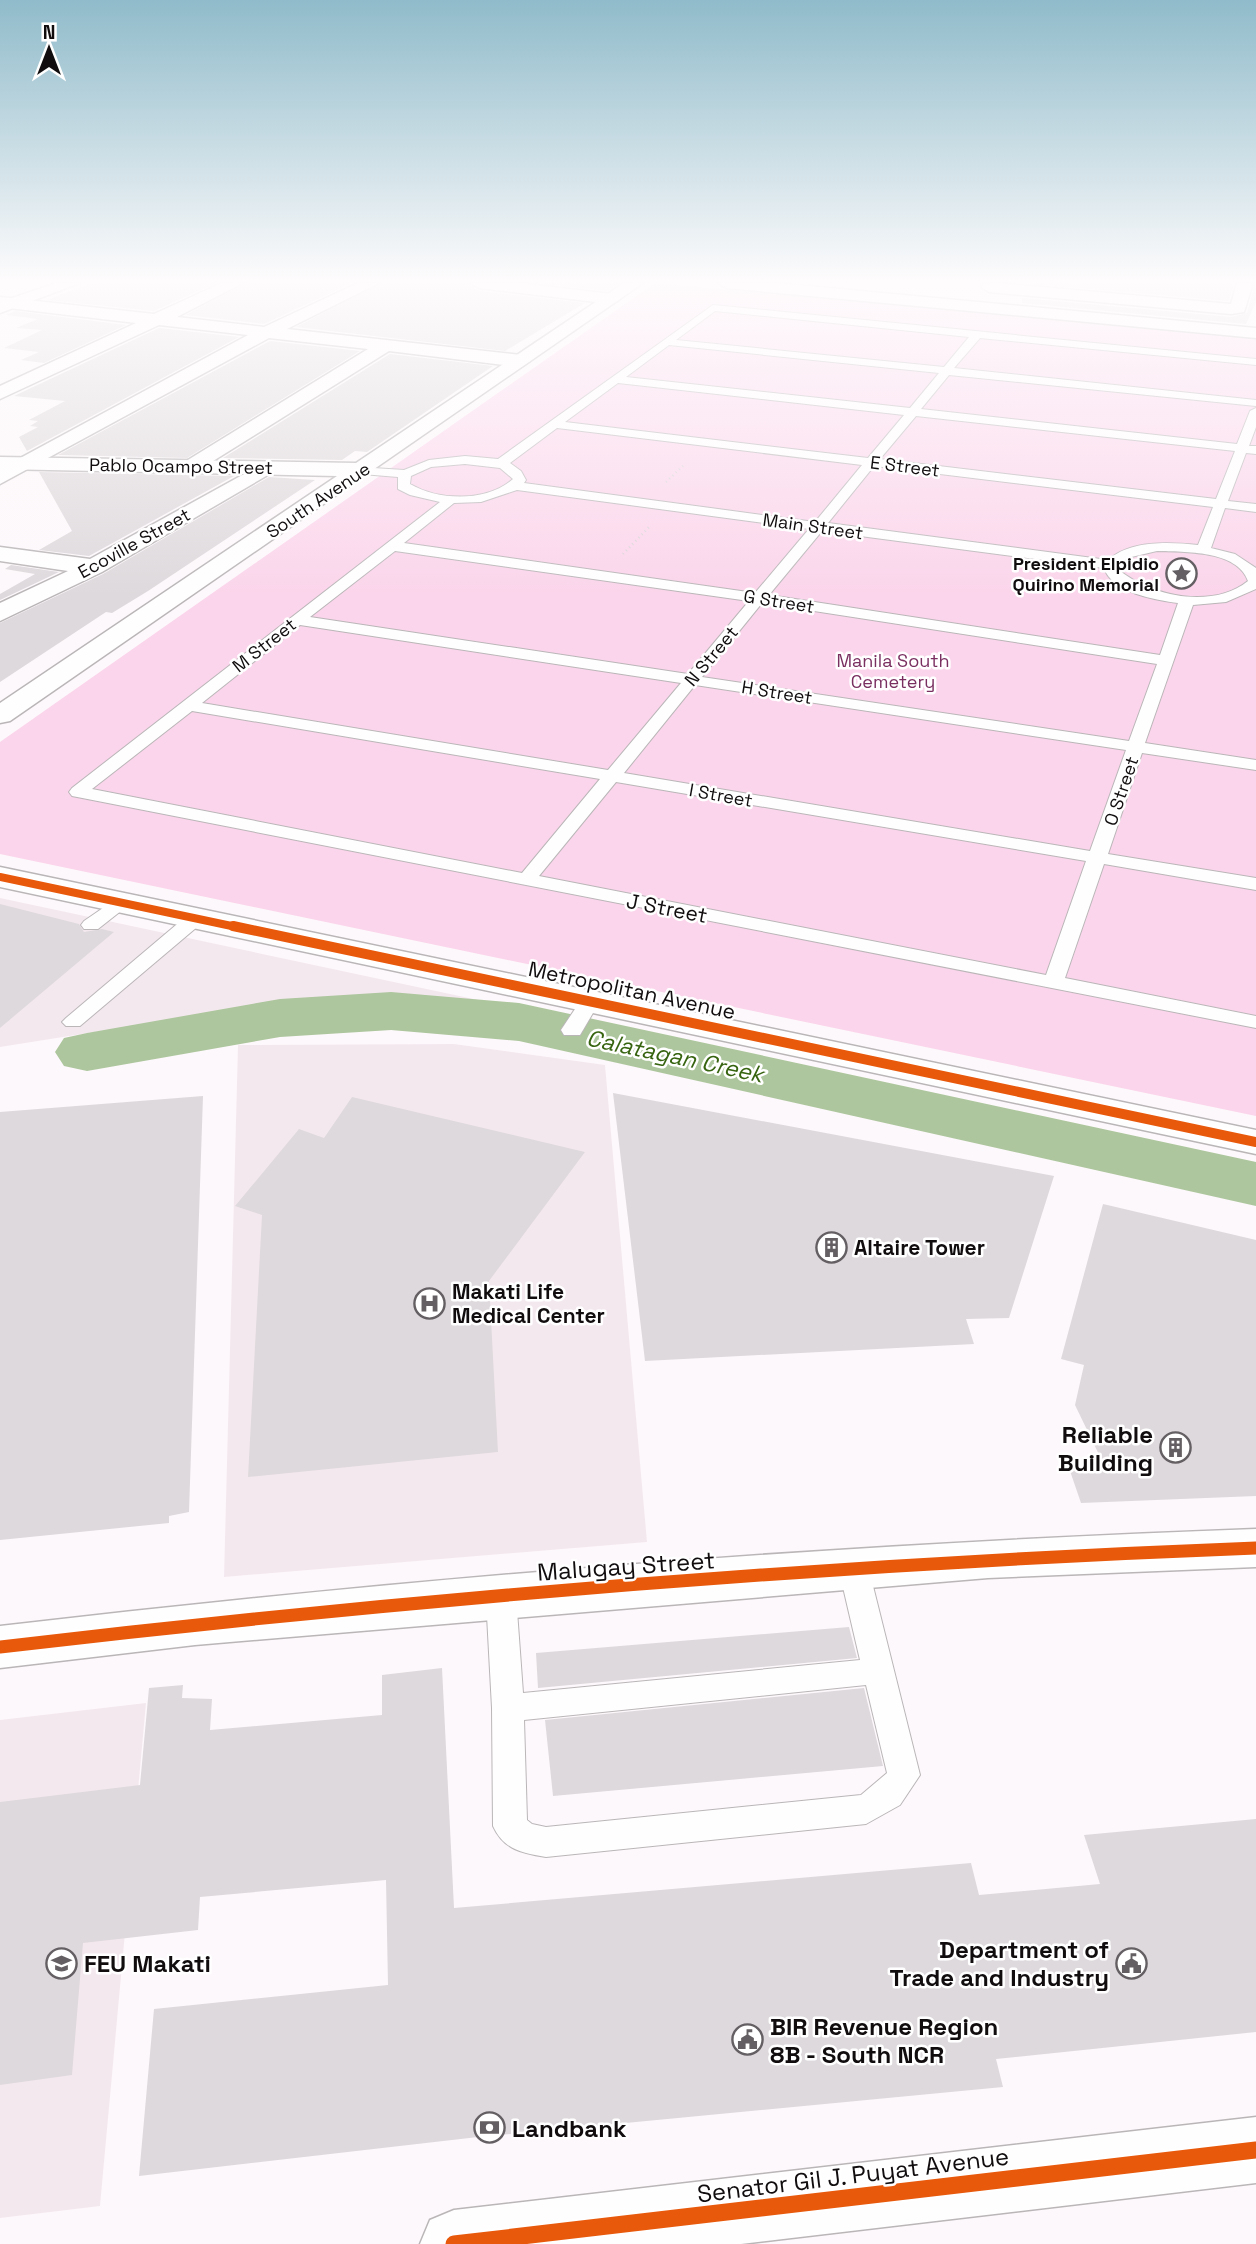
<svg xmlns="http://www.w3.org/2000/svg" width="1256" height="2244" font-family="'Space Grotesk',sans-serif">
<style>
.built{fill:#f4e8ef}
.green{fill:#fbd5eb}
.lines{fill:none;stroke-linecap:round;stroke-linejoin:round}
.river{fill:#adc69d;fill-rule:evenodd}
.building{fill:#ded9dc}
.lane-casing{stroke:#bab6b8;stroke-width:2}
.street-casing{stroke:#bab6b8;stroke-width:3}
.secondary-casing{stroke:#bab6b8;stroke-width:3}
.primary-casing{stroke:#bab6b8;stroke-width:3}
.path{stroke:#d7d5d6;stroke-width:2.5;stroke-dasharray:1 3.5;stroke-linecap:butt}
.lane{fill:#fffefe;fill-rule:evenodd}
.street{fill:#fffefe;fill-rule:evenodd}
.secondary{fill:#fffefe;fill-rule:evenodd}
.primary{fill:#fffefe;fill-rule:evenodd}
.cycleway-far3-casing{stroke:#fff;stroke-width:11}
.cycleway-far2-casing{stroke:#fff;stroke-width:15}
.cycleway-far1-casing{stroke:#fff;stroke-width:18}
.cycleway-casing{stroke:#fff;stroke-width:21}
.cycleway-far3{stroke:#e8590c;stroke-width:8}
.cycleway-far2{stroke:#e8590c;stroke-width:10}
.cycleway-far1{stroke:#e8590c;stroke-width:13}
.cycleway{stroke:#e8590c;stroke-width:17}
.labels{text-anchor:middle;dominant-baseline:central;stroke-width:5;stroke-linejoin:round;paint-order:stroke}
.far-street-label{font-size:18px;fill:#110d0f;stroke:#fff}
.far-poi-label{font-size:18px;font-weight:bold;fill:#110d0f;stroke:#fff;text-anchor:end}
.far-park-label{font-size:18px;fill:#7a2f61;stroke:#fff}
.street-label{font-size:21px;fill:#110d0f;stroke:#fff}
.poi-label{font-size:21px;font-weight:bold;fill:#110d0f;stroke:#fff;text-anchor:start}
.water-label{font-size:23px;font-style:italic;fill:#376410;stroke:#fff}
.near-poi-label{font-size:24px;font-weight:bold;fill:#110d0f;stroke:#fff;text-anchor:start}
.near-street-label{font-size:24px;fill:#110d0f;stroke:#fff}
</style>
<rect width="100%" height="100%" fill="#fdf8fb"/>
<!-- built -->
<path class="built" d="M0,898L483,1001L478,1006L371,1002L233,1010L0,1047Z
M454,1044L605,1065L647,1542L224,1577L238,1045Z
M146,1703L100,2206L0,2218V1720Z"/>
<!-- green -->
<path class="green" d="M655,283L1256,339V1116L0,854V742Z"/>
<g class="lines">
<!-- river -->
<path class="river" d="M391,992L519,1003L1256,1162V1206L519,1041L391,1030L280,1037L87,1071L64,1066L55,1052L64,1038L87,1033L280,999Z"/>
</g>
<!-- building -->
<path class="building" d="M92,283H216L154,311L47,300Z
M245,283H352L264,324L186,315Z
M381,283H469L479,291L585,303L505,351L296,327Z
M538,283H620L607,291Z
M1023,283H1234L1229,301Z
M1255,283H1256V302L1246,324L1022,303V298L1231,317L1247,313Z
M15,311L126,325L44,363L21,360L39,352L4,348L42,330L16,328L38,319L6,315Z
M159,328L239,337L27,451L19,437L38,427L30,426L38,421L29,420L65,401L14,396Z
M270,341L360,351L187,458L58,455Z
M390,354L493,366L367,452L355,451L342,460L223,458Z
M39,472L234,476L89,556L39,550L72,531Z
M269,477L315,480L148,591L112,613L106,612L0,682V623L103,574Z
M11,565L59,572L0,600V594L35,574L5,569Z
M0,904L79,924L84,932L102,929L114,932L0,1028Z
M613,1093L1054,1176L1009,1318L966,1319L974,1344L645,1361Z
M203,1096L189,1512L169,1516V1523L0,1540V1112Z
M352,1097L585,1152L489,1281L498,1452L248,1477L262,1215L235,1206L299,1129L324,1138Z
M1103,1204L1256,1240V1496L1081,1503L1069,1468L1105,1467L1075,1405L1084,1365L1061,1359Z
M849,1627L857,1658L538,1688L536,1653Z
M442,1668L454,1908L971,1863L979,1895L1100,1884L1084,1835L1256,1819V2032L996,2059L1003,2087L478,2137L139,2176L154,2009L388,1985L386,1880L200,1897L198,1930L83,1943L72,2075L0,2085V1802L140,1785L149,1688L183,1685L182,1698L212,1699L210,1730L382,1715V1675Z
M864,1688L883,1766L553,1796L545,1720Z"/>
<g class="lines">
<defs>
<path id="lane" d="M713,305L1256,359V365L980,338L954,368L1256,400V406L949,375L921,409L1237,444L1250,411L1256,408V427L1249,446H1256V454L1246,453L1228,501L1256,504V512L1225,508L1211,548L1235,554L1256,568V589L1226,602L1193,605L1145,743L1256,760V770L1142,753L1108,854L1256,878V890L1104,864L1065,978L1256,1016V1028L72,796L69,792L72,788L440,502L410,495L398,489V477L362,474L356,470L358,467L404,470L429,460L465,456L498,459ZM715,311L969,337L944,367L676,340ZM669,345L939,373L910,408L626,377ZM618,383L904,415L868,458L565,422ZM916,416L1235,451L1216,499L880,459ZM557,428L862,465L815,522L524,483L526,480L521,471L510,463ZM465,464L500,468L513,479C487,502 439,501 410,484L411,476L431,467ZM874,466L1213,507L1198,545C1169,542 1131,540 1108,560L828,523ZM517,490L809,529L755,593L404,543L454,503L481,502ZM822,531L1104,568C1112,593 1156,600 1178,603L1160,655L769,595ZM395,551L749,601L688,674L310,617ZM1157,551C1185,552 1237,550 1248,581C1213,609 1152,597 1119,570L1118,566L1127,558ZM762,603L1157,664L1129,741L702,677ZM300,625L681,683L608,770L202,703ZM695,685L1126,750L1090,851L624,773ZM192,711L600,779L522,873L92,789ZM616,782L1086,861L1046,975L539,876Z
M119,897L129,903L126,907L98,929H84L81,925L84,921Z
M196,912L203,914L206,918L203,922L80,1026H66L62,1022L66,1018L189,914Z
M590,995L600,1001L583,1030L580,1035H564L561,1030L583,997Z
M854,1558L865,1562L869,1570L920,1775L900,1805L866,1824L546,1857C522,1853 504,1850 493,1826L492,1708L486,1597L490,1588L501,1585L512,1588L516,1597L523,1693L860,1660L839,1570L843,1562ZM866,1685L887,1773L861,1795L546,1827L532,1824L527,1820L524,1720Z"/>
<path id="street" d="M222,283H243L177,317L264,327L358,283H379L287,329L521,355L530,361L521,367L389,351L197,471H183L179,467L183,463L368,349L269,338L0,484V469L248,335L159,325L0,399V386L136,323L0,307V297L154,314Z
M471,283H518L612,294L620,299L612,304L479,288Z
M996,283L1231,304L1237,283H1253L1244,312L1231,314L989,292L981,287L983,284Z
M266,462L277,468L273,472L102,572L0,621V603L68,571L0,561V547L90,559Z"/>
<path id="secondary" d="M57,283H80L0,313V302Z
M624,283H643L10,721L0,723V703L337,476L0,469V457L356,463Z
M718,283H776L1256,328V338L726,288Z
M0,867L1256,1130V1154L0,887Z
M1256,1529V1567L988,1578L195,1645L0,1668V1626C417,1577 837,1544 1256,1529Z"/>
<path id="primary" d="M1256,2117V2183L741,2244H420L430,2220L454,2210Z"/>
</defs>
<!-- lane casing -->
<use href="#lane" class="lane-casing"/>
<!-- street casing -->
<use href="#street" class="street-casing"/>
<!-- secondary casing -->
<use href="#secondary" class="secondary-casing"/>
<!-- primary casing -->
<use href="#primary" class="primary-casing"/>
<!-- path -->
<path class="path" d="M666,482L685,464
M623,554L649,527"/>
<!-- lane -->
<use href="#lane" class="lane"/>
<!-- street -->
<use href="#street" class="street"/>
<!-- secondary -->
<use href="#secondary" class="secondary"/>
<!-- primary -->
<use href="#primary" class="primary"/>
<defs>
<path id="cycleway-far3" d="M0,877L241,928"/>
<path id="cycleway-far2" d="M233,926L1256,1142"/>
<path id="cycleway-far1" d="M0,1647C417,1598 837,1564 1256,1548"/>
<path id="cycleway" d="M454,2244L1256,2150"/>
</defs>
<!-- cycleway-far3 casing -->
<use href="#cycleway-far3" class="cycleway-far3-casing"/>
<!-- cycleway-far2 casing -->
<use href="#cycleway-far2" class="cycleway-far2-casing"/>
<!-- cycleway-far1 casing -->
<use href="#cycleway-far1" class="cycleway-far1-casing"/>
<!-- cycleway casing -->
<use href="#cycleway" class="cycleway-casing"/>
<!-- cycleway-far3 -->
<use href="#cycleway-far3" class="cycleway-far3"/>
<!-- cycleway-far2 -->
<use href="#cycleway-far2" class="cycleway-far2"/>
<!-- cycleway-far1 -->
<use href="#cycleway-far1" class="cycleway-far1"/>
<!-- cycleway -->
<use href="#cycleway" class="cycleway"/>
</g>
<!-- sky -->
<linearGradient id="sky" x2="0" y2="1"><stop stop-color="#90bbca"/><stop offset="0.47" stop-color="#fefcfd"/><stop offset="1" stop-color="#fefcfd" stop-opacity="0"/></linearGradient>
<rect width="1256" height="597" fill="url(#sky)"/>
<!-- icons -->
<defs>
<symbol id="sight-ring" viewBox="-11 -11 22 22"><circle r="9.5" fill="#fff" stroke="#645f62" stroke-width="1.5"/><path d="M0-6L1.8-2.2L6-1.7L2.9 1.2L3.7 5.4L0 3.3L-3.7 5.4L-2.9 1.2L-6-1.7L-1.8-2.2Z" fill="#645f62"/></symbol>
<symbol id="building-ring" viewBox="-11 -11 22 22"><circle r="9.5" fill="#fff" stroke="#645f62" stroke-width="1.5"/><path d="M-4-6H4V6H1V3H-1V6H-4ZM-2.5-4.3h1.7v1.8h-1.7ZM.8-4.3h1.7v1.8H.8ZM-2.5-1h1.7V.8h-1.7ZM.8-1h1.7V.8H.8Z" fill="#645f62"/></symbol>
<symbol id="hospital-ring" viewBox="-11 -11 22 22"><circle r="9.5" fill="#fff" stroke="#645f62" stroke-width="1.5"/><path d="M-5-5h3v3.5h4V-5h3V5h-3V1.5h-4V5h-3Z" fill="#645f62"/></symbol>
<symbol id="university-ring" viewBox="-11 -11 22 22"><circle r="9.5" fill="#fff" stroke="#645f62" stroke-width="1.5"/><path d="M0-5L7-2L0 1L-7-2ZM-4 1L0 2.5L4 1V4Q0 6-4 4Z" fill="#645f62"/></symbol>
<symbol id="civic-ring" viewBox="-11 -11 22 22"><circle r="9.5" fill="#fff" stroke="#645f62" stroke-width="1.5"/><path d="M-.6-6.5H3V-4.5H.6V-3L4-1V1h2V6H-6V1h2V-1L-.6-3ZM-1.2 2.5V6h2.4V2.5Z" fill="#645f62"/></symbol>
<symbol id="bank-ring" viewBox="-11 -11 22 22"><circle r="9.5" fill="#fff" stroke="#645f62" stroke-width="1.5"/><path d="M-6-4H6V4H-6ZM0-2.3a2.3 2.3 0 1 0 0 4.6a2.3 2.3 0 1 0 0-4.6Z" fill="#645f62"/></symbol>
</defs>
<g fill-rule="evenodd">
<use href="#sight-ring" x="1164" y="556" width="35" height="35"/>
<use href="#building-ring" x="814" y="1230" width="35" height="35"/>
<use href="#hospital-ring" x="412" y="1286" width="35" height="35"/>
<use href="#building-ring" x="1158" y="1430" width="35" height="35"/>
<use href="#university-ring" x="44" y="1946" width="35" height="35"/>
<use href="#civic-ring" x="1114" y="1946" width="35" height="35"/>
<use href="#civic-ring" x="730" y="2022" width="35" height="35"/>
<use href="#bank-ring" x="472" y="2110" width="35" height="35"/>
</g>
<g class="labels">
<!-- far-street labels -->
<g class="far-street-label">
<text transform="translate(181 466) rotate(1)">Pablo Ocampo Street</text>
<text transform="translate(905 466) rotate(7)">E Street</text>
<text transform="translate(318 500) rotate(-34)">South Avenue</text>
<text transform="translate(813 526) rotate(8)">Main Street</text>
<text transform="translate(134 543) rotate(-29)">Ecoville Street</text>
<text transform="translate(779 601) rotate(9)">G Street</text>
<text transform="translate(264 645) rotate(-38)">M Street</text>
<text transform="translate(711 656) rotate(-50)">N Street</text>
<text transform="translate(777 692) rotate(9)">H Street</text>
<text transform="translate(1121 791) rotate(-71)">O Street</text>
<text transform="translate(721 795) rotate(10)">I Street</text>
</g>
<!-- far-poi labels -->
<g class="far-poi-label">
<text x="1159" y="563">President Elpidio<tspan x="1159" dy="21">Quirino Memorial</tspan></text>
</g>
<!-- far-park labels -->
<g class="far-park-label">
<text x="893" y="660">Manila South<tspan x="893" dy="21">Cemetery</tspan></text>
</g>
<!-- street labels -->
<g class="street-label">
<text transform="translate(667 908) rotate(11)">J Street</text>
<text transform="translate(632 990) rotate(12)">Metropolitan Avenue</text>
</g>
<!-- poi labels -->
<g class="poi-label">
<text x="854" y="1247">Altaire Tower</text>
<text x="452" y="1291">Makati Life<tspan x="452" dy="24">Medical Center</tspan></text>
</g>
<!-- water labels -->
<g class="water-label">
<text transform="translate(675 1056) rotate(12)">Calatagan Creek</text>
</g>
<!-- near-poi labels -->
<g class="near-poi-label">
<text x="1153" y="1434" text-anchor="end">Reliable<tspan x="1153" dy="28">Building</tspan></text>
<text x="1109" y="1949" text-anchor="end">Department of<tspan x="1109" dy="28">Trade and Industry</tspan></text>
<text x="84" y="1963">FEU Makati</text>
<text x="770" y="2026">BIR Revenue Region<tspan x="770" dy="28">8B - South NCR</tspan></text>
<text x="512" y="2128">Landbank</text>
</g>
<!-- near-street labels -->
<g class="near-street-label">
<text transform="translate(626 1566) rotate(-4)">Malugay Street</text>
<text transform="translate(853 2175) rotate(-7)">Senator Gil J. Puyat Avenue</text>
</g>
</g>
<!-- north arrow -->
<g transform="translate(49 49)" stroke="#ffffff" stroke-width="5" paint-order="stroke">
<path d="M0-5L12 26L0 18L-12 26Z" fill="#110d0f"/>
<text y="-10" font-size="19" font-weight="bold" text-anchor="middle" fill="#110d0f">N</text>
</g>
</svg>
